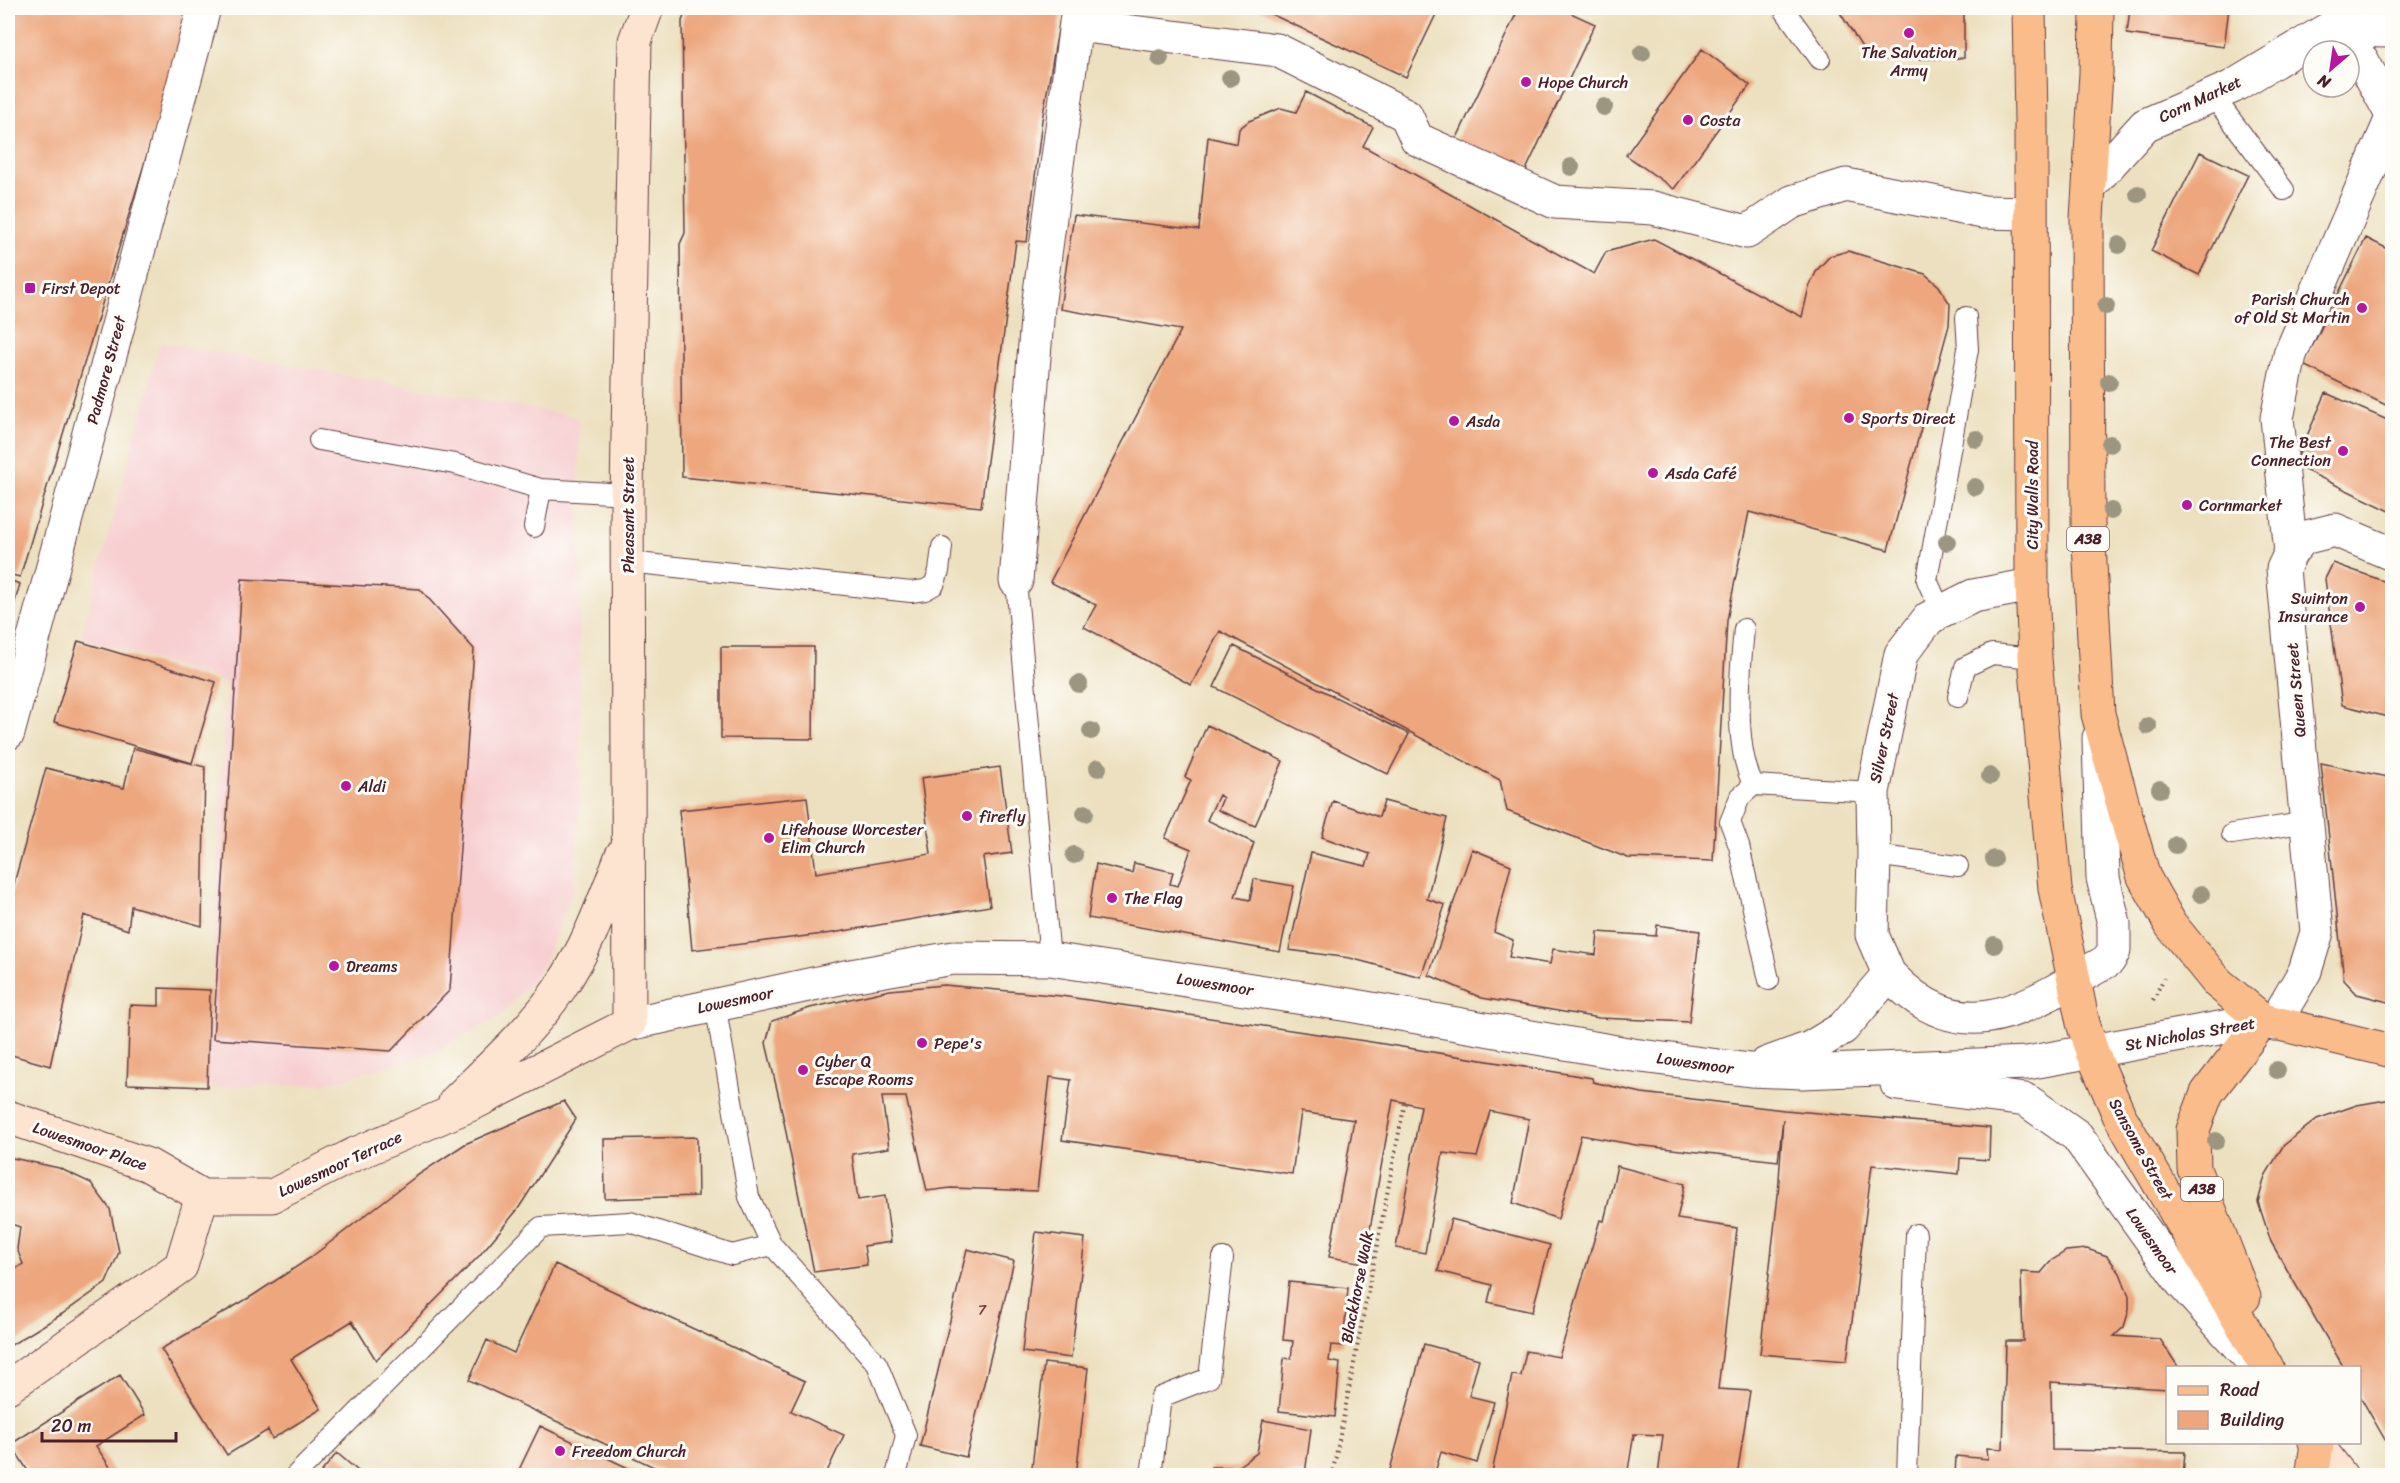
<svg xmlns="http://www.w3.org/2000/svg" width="2400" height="1483" font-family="Sriracha,sans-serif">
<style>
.built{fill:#f7cfd1}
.building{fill:#eda67d}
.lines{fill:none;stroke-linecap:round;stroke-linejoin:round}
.lane-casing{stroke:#623c41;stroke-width:22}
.street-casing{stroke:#623c41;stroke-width:35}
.secondary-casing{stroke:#623c41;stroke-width:35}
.primary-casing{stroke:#623c41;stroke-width:35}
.path{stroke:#623c41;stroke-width:4;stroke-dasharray:1.5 4.5;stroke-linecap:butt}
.lane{stroke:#fff;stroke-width:20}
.street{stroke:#fff;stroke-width:33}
.secondary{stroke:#fde4d1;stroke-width:33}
.primary{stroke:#fabc8b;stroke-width:33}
.tree{fill:#9c9681}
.poi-dot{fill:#b5179e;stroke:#fdfcf7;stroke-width:2}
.labels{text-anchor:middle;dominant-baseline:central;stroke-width:6;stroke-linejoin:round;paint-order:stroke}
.number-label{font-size:14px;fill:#734140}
.shield{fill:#fdfcf7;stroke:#806168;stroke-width:1.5}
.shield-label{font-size:15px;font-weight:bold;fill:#4a1f2b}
.poi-label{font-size:16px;fill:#4a1f2b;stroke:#fdfcf7;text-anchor:start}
.street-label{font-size:16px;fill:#4a1f2b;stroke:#fdfcf7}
</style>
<rect width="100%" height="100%" fill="#fdfcf7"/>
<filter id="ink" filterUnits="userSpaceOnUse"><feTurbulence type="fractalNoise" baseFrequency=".0167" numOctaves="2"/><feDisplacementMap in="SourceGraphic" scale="12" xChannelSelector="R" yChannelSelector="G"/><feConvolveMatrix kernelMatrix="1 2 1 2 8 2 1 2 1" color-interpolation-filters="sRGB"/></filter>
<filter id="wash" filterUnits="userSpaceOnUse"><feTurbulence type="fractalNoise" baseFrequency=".008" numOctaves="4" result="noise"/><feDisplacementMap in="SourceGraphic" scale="24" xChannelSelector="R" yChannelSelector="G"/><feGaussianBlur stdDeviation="1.35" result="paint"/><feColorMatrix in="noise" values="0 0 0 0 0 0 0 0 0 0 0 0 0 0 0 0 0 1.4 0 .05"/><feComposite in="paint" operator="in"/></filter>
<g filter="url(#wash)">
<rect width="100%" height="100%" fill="#ede0c0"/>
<!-- built -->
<path class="built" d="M160,342L579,417L580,800L574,886L544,964L501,1016L435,1052L324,1084L207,1087L226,682L81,637Z"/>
<g id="blocks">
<!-- building -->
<path class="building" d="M8,8H191L20,577L8,574Z
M687,8H1062L1042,120L1027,242L1016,241L981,507L682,477L680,244L685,233L682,21Z
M1258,8H1439L1406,77Z
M1519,8H1560L1595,24L1525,172L1456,140Z
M1837,8H1964V58L1870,60Z
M2130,8H2229L2224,47L2127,34Z
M1702,49L1750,85L1674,189L1626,155Z
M1306,92L1373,127L1363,146L1594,274L1606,252L1654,239L1802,317L1809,287L1817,270L1830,256L1848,251L1925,274L1939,286L1950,304L1949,325L1888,550L1749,512L1727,620L1713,861L1628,858L1507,811L1500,780L1220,631L1191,685L1084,627L1096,605L1050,582L1181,330L1060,309L1074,215L1199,230L1208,137L1237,144L1239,129L1249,121L1281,108L1296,112Z
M2200,152L2248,175L2199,275L2151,251Z
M2366,238L2392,251V408L2303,365Z
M2326,393L2392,422V512L2294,465Z
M2333,563L2392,584V718L2342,705L2325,579Z
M242,579L420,589L474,649L450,990L391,1051L213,1039Z
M8,580L20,584L8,626Z
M78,641L216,682L192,763L54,722Z
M1234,646L1409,734L1388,774L1214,687Z
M721,647H814L813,739L721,738Z
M1207,725L1283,761L1255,826L1218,810L1223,798L1219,795L1207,820L1254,843L1235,897L1250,900L1254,879L1294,886L1280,952L1088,918L1096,864L1132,873L1134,863L1173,872L1170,884L1178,886L1191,849L1165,838L1191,780L1185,777Z
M133,748L205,767L202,926L131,906L128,930L84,915L50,1066L8,1054V905L46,768L124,788Z
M2321,763L2392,778V1003L2357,994L2344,980Z
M1000,767L1012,853L983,857L990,906L832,933L692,950L679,810L807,797L816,873L931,854L921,778Z
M1333,801L1379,817L1384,801L1447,818L1427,899L1445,905L1421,977L1350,958L1289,950L1311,853L1366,866L1370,854L1322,837Z
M1472,849L1511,865L1494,932L1513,940L1509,957L1550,964L1553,949L1596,955L1598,932L1656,936L1657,925L1700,931L1689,1022L1599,1018L1482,998L1429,975Z
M944,985L1061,996L1365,1041L1592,1078L1593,1082L1642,1093L1784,1110L1990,1128L1989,1160L1960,1158L1959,1174L1872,1165L1847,1361L1760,1354L1778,1195L1783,1119L1778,1161L1636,1145L1581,1135L1558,1219L1513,1203L1529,1119L1490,1111L1477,1157L1443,1153L1425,1253L1396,1248L1421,1106L1393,1100L1364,1263L1329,1257L1354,1120L1301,1112L1292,1174L1062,1140L1071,1080L1050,1077L1037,1191L951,1188L927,1191L906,1097H882L889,1148L852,1154L858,1200L885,1196L891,1242L864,1246L867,1265L814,1272L780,1102L766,1043L772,1021L810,1008L890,990Z
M159,988L210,990L207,1087L127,1084L130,1005L159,1006Z
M2392,1099V1452L2360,1396V1368H2344L2271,1242L2258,1202L2265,1176L2283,1146L2317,1119L2357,1105Z
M564,1101L576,1119L518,1209L479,1256L376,1360L352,1321L291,1359L321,1409L272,1439L268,1430L227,1455L161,1349L252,1296L310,1258L415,1177L465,1144Z
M697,1137L698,1196L605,1199L604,1139Z
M8,1157L59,1168L91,1183L110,1209L119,1252L106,1283L62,1314L8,1347V1274L23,1264L17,1249L20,1227L8,1223Z
M1617,1166L1685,1184L1677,1219L1737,1228L1718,1389L1750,1391L1737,1476H1658L1663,1435L1634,1434L1627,1476H1504L1492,1473L1512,1375L1521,1376L1526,1351L1559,1357L1600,1220L1604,1221Z
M1451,1219L1550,1245L1532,1312L1488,1302L1492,1285L1438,1271Z
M1036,1232L1085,1238L1071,1358L1022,1352Z
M967,1249L1014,1261L966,1457L920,1446Z
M2087,1249L2107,1256L2120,1273L2129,1296V1310L2124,1327L2114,1336L2160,1339L2179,1368H2168V1389L2051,1382L2052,1450L2185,1452L2183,1476H1955L1956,1456L1988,1459L1987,1448L2003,1449L2006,1341H2023L2021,1272L2041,1273L2051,1261L2066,1251Z
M555,1264L805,1381L791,1411L844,1435L825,1476H673L469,1380L487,1340L514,1353Z
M1289,1282L1348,1288L1343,1346L1331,1345L1329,1361L1340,1363L1335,1417L1279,1411L1284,1358L1291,1359L1293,1341L1283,1340Z
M1424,1344L1479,1359L1469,1396L1494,1402L1477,1463L1441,1452L1434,1476H1410L1390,1470Z
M1044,1363L1088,1368L1076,1476H1031Z
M120,1375L145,1415L96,1446L116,1476H31L11,1444Z
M1263,1420L1311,1429L1305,1474L1210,1476L1211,1467H1237L1257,1453Z
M540,1426L645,1476H516Z
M337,1453L364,1476H318Z"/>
</g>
</g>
<g filter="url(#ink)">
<use href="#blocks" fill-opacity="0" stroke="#623c41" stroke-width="1.5"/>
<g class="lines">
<defs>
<path id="lane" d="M1783,8L1820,59
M2213,96L2284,190
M319,440L455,464L541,489L627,494
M534,527L541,489
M628,562L911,592L925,590L934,585L939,571L942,547
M1016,581L1050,959
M1941,612L1927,580L1968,349L1966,317
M1744,629C1740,670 1733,750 1754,785
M1958,697L1965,667L1992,654L2035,658
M2232,834L2308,822
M1874,855L1958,866
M1769,980L1739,846L1730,822L1740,797L1754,785L1873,792
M715,1004L749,1197L772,1245L877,1364L906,1435L896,1476
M295,1476L541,1227L630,1222L732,1255L772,1245
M1151,1476L1161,1397L1209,1378L1223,1258
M1907,1476L1916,1234"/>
<path id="street" d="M1076,25L1277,50L1406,115L1417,139L1555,202L1653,208L1747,232L1792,202L1846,185L1983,212L2030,213
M2327,30L2362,60L2392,115
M2327,30L2392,31
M2090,186L2145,125L2232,87L2327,30
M2291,552L2277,418L2290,355L2392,118
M1016,581L1038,307L1078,8
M8,733L204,8
M1889,974C1966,1056 2030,1004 2109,960L2114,951V924L2103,878L2099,738
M629,1024L845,977L953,958L1050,959L1349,1005L1633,1055L1750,1070L1802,1072L2027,1063L2263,1020
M2274,1024L2305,971L2317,932L2283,569L2291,552L2303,538L2335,530L2392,554
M1766,1064L1810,1048L1843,1028L1889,974L1872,935L1874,855L1873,792L1901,654L1929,618L1973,596L2032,585
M1897,1084L2026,1100L2077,1136L2182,1283L2257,1366"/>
<path id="secondary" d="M455,1102C491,1066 531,1031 560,988C588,947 604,901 622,855
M8,1117L148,1165L202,1196H272L353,1155L474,1103L629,1024L627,494L635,41L647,8
M8,1387L181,1266L202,1196
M2317,1445L2341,1476"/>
<path id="primary" d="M2029,8L2031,121L2032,585L2035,658L2055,889L2083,1023L2092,1052L2119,1115L2267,1368
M2097,8L2096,73L2087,218L2088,524L2098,714L2130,830L2144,877L2171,925L2218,983L2263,1020L2392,1051
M2244,1297L2194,1169L2193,1130L2207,1093L2263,1020
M2312,1476L2317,1445L2315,1442"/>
</defs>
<!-- lane casing -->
<use href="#lane" class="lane-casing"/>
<!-- street casing -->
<use href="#street" class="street-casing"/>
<!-- secondary casing -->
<use href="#secondary" class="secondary-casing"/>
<!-- primary casing -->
<use href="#primary" class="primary-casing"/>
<!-- path -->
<path class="path" d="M2153,1000L2164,978
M1332,1476L1405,1102"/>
<!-- lane -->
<use href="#lane" class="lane"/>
<!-- street -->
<use href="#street" class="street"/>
<!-- secondary -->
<use href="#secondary" class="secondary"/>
<!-- primary -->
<use href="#primary" class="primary"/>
</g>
<!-- trees -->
<g class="tree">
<circle cx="1642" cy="53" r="9"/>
<circle cx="1160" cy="58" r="9"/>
<circle cx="1230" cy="78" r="9"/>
<circle cx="1604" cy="107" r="9"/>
<circle cx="1571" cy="167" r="9"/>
<circle cx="2138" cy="194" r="9"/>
<circle cx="2119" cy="245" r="9"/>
<circle cx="2106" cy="306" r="9"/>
<circle cx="2109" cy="382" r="9"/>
<circle cx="1976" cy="439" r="9"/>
<circle cx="2110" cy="444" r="9"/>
<circle cx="1975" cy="487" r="9"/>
<circle cx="2111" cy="511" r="9"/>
<circle cx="1947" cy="542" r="9"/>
<circle cx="1079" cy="684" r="9"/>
<circle cx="2148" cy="726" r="9"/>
<circle cx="1091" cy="731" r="9"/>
<circle cx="1098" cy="768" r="9"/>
<circle cx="1990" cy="776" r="9"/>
<circle cx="2160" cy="789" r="9"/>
<circle cx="1085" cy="813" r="9"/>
<circle cx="2176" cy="845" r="9"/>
<circle cx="1074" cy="855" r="9"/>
<circle cx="1994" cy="859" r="9"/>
<circle cx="2201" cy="894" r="9"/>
<circle cx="1994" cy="945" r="9"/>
<circle cx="2277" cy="1070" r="9"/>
<circle cx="2216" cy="1141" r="9"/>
</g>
</g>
<!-- markers -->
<g class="poi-dot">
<circle cx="1909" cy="33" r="6"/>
<circle cx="1526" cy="82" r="6"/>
<circle cx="1688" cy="120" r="6"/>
<rect x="24" y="282" width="12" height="12" rx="3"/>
<circle cx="2362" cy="308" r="6"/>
<circle cx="1849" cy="418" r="6"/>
<circle cx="1454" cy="421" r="6"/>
<circle cx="2343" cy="451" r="6"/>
<circle cx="1653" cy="473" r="6"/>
<circle cx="2187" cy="505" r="6"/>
<circle cx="2360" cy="607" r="6"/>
<circle cx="346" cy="786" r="6"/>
<circle cx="967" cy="816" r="6"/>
<circle cx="769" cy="838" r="6"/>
<circle cx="1112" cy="898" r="6"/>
<circle cx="334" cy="966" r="6"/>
<circle cx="922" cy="1043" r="6"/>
<circle cx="803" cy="1070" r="6"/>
<circle cx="560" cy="1451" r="6"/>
</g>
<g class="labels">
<!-- number labels -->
<g class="number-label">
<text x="982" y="1310">7</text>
</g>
<!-- shield labels -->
<g class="shield">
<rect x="2067" y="527" width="42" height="24" rx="4.5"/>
<rect x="2181" y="1177" width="42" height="24" rx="4.5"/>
</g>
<g class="shield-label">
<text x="2088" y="539">A38</text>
<text x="2202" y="1189">A38</text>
</g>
<!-- poi labels -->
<g class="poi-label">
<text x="1909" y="52" text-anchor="middle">The Salvation<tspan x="1909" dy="18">Army</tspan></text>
<text x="1538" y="82">Hope Church</text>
<text x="1700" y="120">Costa</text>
<text x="42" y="288">First Depot</text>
<text x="2350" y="299" text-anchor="end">Parish Church<tspan x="2350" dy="18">of Old St Martin</tspan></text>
<text x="1861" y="418">Sports Direct</text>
<text x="1466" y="421">Asda</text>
<text x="2331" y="442" text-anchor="end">The Best<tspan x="2331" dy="18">Connection</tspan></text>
<text x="1665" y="473">Asda Café</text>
<text x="2199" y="505">Cornmarket</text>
<text x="2348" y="598" text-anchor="end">Swinton<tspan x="2348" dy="18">Insurance</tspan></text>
<text x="358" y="786">Aldi</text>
<text x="979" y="816">firefly</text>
<text x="781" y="829">Lifehouse Worcester<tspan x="781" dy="18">Elim Church</tspan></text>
<text x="1124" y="898">The Flag</text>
<text x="346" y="966">Dreams</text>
<text x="934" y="1043">Pepe's</text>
<text x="815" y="1061">Cyber Q<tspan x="815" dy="18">Escape Rooms</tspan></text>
<text x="572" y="1451">Freedom Church</text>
</g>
<!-- street labels -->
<g class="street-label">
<text transform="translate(2200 99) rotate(-25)">Corn Market</text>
<text transform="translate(106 370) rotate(-75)">Padmore Street</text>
<text transform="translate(2032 495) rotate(-90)">City Walls Road</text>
<text transform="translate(628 515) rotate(-90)">Pheasant Street</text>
<text transform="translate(2296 690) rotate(-95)">Queen Street</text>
<text transform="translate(1884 738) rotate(-78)">Silver Street</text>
<text transform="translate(1215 984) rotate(9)">Lowesmoor</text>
<text transform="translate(735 1000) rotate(-12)">Lowesmoor</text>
<text transform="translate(2190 1034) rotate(-10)">St Nicholas Street</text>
<text transform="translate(1695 1063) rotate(8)">Lowesmoor</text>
<text transform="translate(90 1146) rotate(19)">Lowesmoor Place</text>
<text transform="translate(2141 1149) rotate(61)">Sansome Street</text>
<text transform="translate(340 1164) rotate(-25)">Lowesmoor Terrace</text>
<text transform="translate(2152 1241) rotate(55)">Lowesmoor</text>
<text transform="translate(1357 1287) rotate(-79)">Blackhorse Walk</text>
</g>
</g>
<!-- margin -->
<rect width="2400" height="1483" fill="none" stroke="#fdfcf7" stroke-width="30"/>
<!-- legend -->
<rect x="2166" y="1366" width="195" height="78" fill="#fdfcf7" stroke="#b5a4a5" stroke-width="1.5"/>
<rect x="2178" y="1386" width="30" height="9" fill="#fabc8b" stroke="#b5a4a5" stroke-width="1.5"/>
<text x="2220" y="1396" font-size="18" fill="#4a1f2b">Road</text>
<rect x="2178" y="1411" width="30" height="18" fill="#eda67d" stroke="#b5a4a5" stroke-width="1.5"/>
<text x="2220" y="1426" font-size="18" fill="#4a1f2b">Building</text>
<!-- north arrow -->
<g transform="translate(2331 69) rotate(209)"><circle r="28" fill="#fdfcf7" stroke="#b5a4a5" stroke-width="1.5"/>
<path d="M0-4.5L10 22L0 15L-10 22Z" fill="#b5179e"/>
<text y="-9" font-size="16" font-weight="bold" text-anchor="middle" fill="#4a1f2b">N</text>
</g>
<!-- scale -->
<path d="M42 1432v9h134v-9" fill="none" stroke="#4a1f2b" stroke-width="3"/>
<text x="51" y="1432" font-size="18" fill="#4a1f2b" stroke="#fdfcf7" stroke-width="4.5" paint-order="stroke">20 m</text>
</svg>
